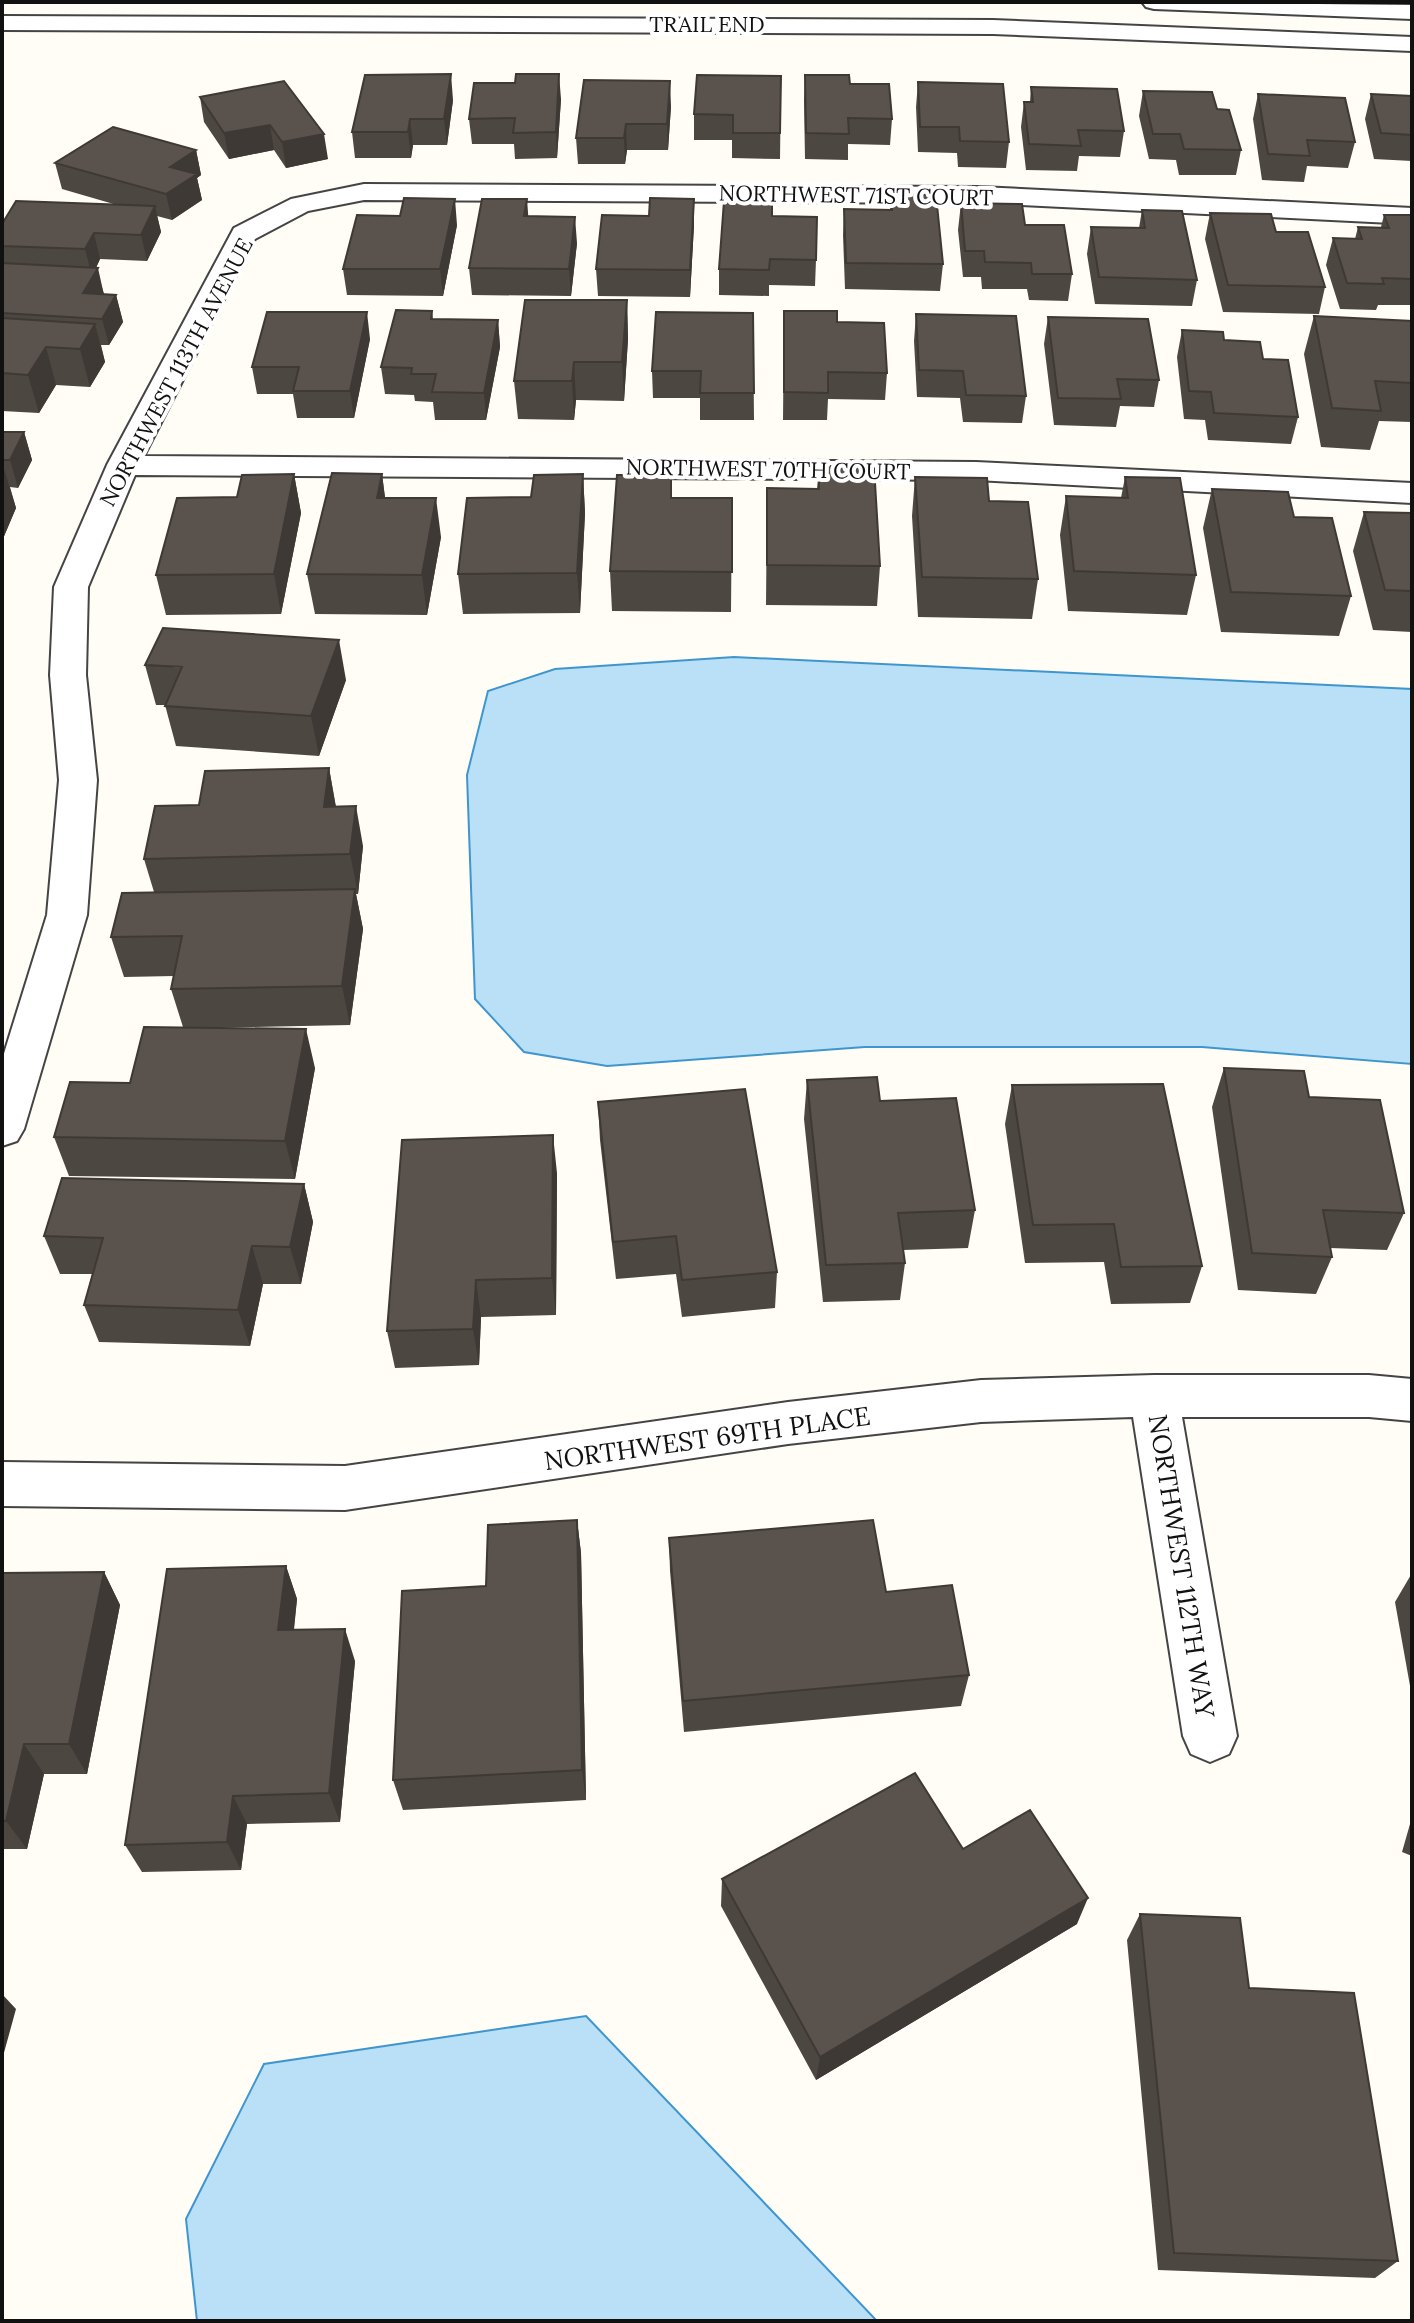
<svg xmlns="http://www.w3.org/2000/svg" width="1414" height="2323" font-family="Lora,serif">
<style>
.water{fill:#b9e0f7;stroke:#3f96cf;stroke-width:2}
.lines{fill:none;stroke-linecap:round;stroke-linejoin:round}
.minor-casing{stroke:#444;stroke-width:4}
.tertiary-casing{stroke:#444;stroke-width:4}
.minor{fill:#fff;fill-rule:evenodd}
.tertiary{fill:#fff;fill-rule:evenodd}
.wall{fill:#4d4742}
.shaded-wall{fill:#3f3936}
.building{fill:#5a524d;stroke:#3f3936;stroke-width:2}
.labels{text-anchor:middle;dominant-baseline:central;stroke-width:8;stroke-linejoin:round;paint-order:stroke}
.far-street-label{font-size:22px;fill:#111;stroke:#fff}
.street-label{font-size:26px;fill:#111;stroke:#fff}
</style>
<rect width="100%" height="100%" fill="#fffdf5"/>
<!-- water -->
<path class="water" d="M734,657L1412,689V1064L1202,1047H865L607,1066L524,1052L475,999L467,775L488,691L555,669Z
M586,2016L877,2321H197L186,2219L264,2064Z"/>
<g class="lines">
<defs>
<path id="minor" d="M364,184L980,187L1412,208V224L980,203L364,200L308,211L255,239L144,456L976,462L1412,483V503L976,480L135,475L88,587L86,675L97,780L87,915L24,1129L17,1141L2,1146V1060L47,915L59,780L50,675L54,587L107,465L234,228L291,199Z
M1154,1375H1369L1412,1379V1421L1369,1417H1182L1237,1736L1229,1754L1210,1762L1191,1754L1183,1736L1133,1417L981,1422L788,1444L345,1510L2,1506V1462L345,1466L788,1402L981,1380Z"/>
<path id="tertiary" d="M1142,2L1412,5V19L1154,9L1146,7Z
M2,16L993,20L1412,37V51L993,34L2,30Z"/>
</defs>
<!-- minor casing -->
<use href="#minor" class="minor-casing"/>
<!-- tertiary casing -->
<use href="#tertiary" class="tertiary-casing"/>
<!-- minor -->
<use href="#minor" class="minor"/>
<!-- tertiary -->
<use href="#tertiary" class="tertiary"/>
</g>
<!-- wall -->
<path class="wall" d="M805,75L850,84L892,119L890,145L848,144V160L805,159L804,100Z
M781,76L780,159L732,158V140H694V114Z
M284,81L328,159L286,168L274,150L229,159L204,122L200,97Z
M918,82L1009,142L1006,168L958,167L957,153L918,152L916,107Z
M1031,87L1124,131L1120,157L1079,156L1077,171L1026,170L1021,127L1024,102H1030Z
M1143,91L1217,109L1241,150L1236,175H1179L1176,160L1149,159L1139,116Z
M1258,94L1355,142L1348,168L1307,166L1304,182L1262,180L1253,119Z
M1371,94L1412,96V161L1374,159L1365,119Z
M561,99L557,158L515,159L514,144H472L469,119Z
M453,100L447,145H413L411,158H355L352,132Z
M671,106L668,150H627L625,164H578L576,138Z
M196,150L201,175L197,178L202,200L172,220L157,216L161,232L147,261L100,259L96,268L104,294L116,295L123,322L109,345H101L105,362L90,387L56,385L39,413L2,411V224L117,205L62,189L55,163Z
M892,194L943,264L940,291L845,289L843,235L844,209L890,210Z
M961,203L1025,225L1072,274L1068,301L1029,300L1027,289H982L981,277H963L958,230Z
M1142,210L1197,280L1192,306L1095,304L1087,254L1091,227L1139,228Z
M1210,213L1276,232L1325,287L1319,314L1223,312L1205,239Z
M1384,215H1412V305H1378L1376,310L1340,309L1326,265L1333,238L1355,239L1358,227H1381Z
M400,216L457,225L443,296L347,295L343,269Z
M772,216L816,260L815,286L769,285V296L719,295V269Z
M694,225L690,297L598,296L596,269Z
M577,243L571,296L472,295L469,268Z
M627,300L628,339L624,401L576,400L574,420L518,419L514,381Z
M432,311L433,319L498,320L500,347L486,420H435L433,402L415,401L414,395L385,394L381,367Z
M784,311L837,322L887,373L885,400L828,399L827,420H783Z
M753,313L754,420H700V398H653L652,371Z
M916,314L1026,396L1022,423L963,422L960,398L917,397L914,341Z
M1314,316L1412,321V422L1379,421L1370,450L1321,447L1304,354Z
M1048,317L1159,380L1154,407L1120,406L1116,427L1054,425L1044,344Z
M1182,330L1224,340L1263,359L1298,417L1291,444L1208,440L1205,420L1184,419L1177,357Z
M370,339L354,418H297L293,394H257L252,367Z
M2,432H24L32,460L18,488L10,487L16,508L2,541Z
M819,466L880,566L877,606L766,605L767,488L817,489Z
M294,474L301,513L281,614L166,615L156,575L237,497Z
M382,474L385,498L441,537L427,615L315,614L307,574Z
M583,474L585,513L580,613L463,614L458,574L531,497Z
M671,475V498H732L731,612L612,611L610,571Z
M915,477L989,501L1038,579L1032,619L918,617L912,516Z
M1125,477L1196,575L1187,615L1068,611L1060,535L1066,496L1121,498Z
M1212,489L1294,517L1351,596L1339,636L1221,632L1203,528Z
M1364,512L1412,513V632L1373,630L1353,551Z
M145,665L346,680L319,756L176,746L165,705H156Z
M329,768L336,807L363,846L358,894H356L363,929L350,1025L209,1028L315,1068L295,1179L69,1176L54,1137L130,1083L183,1027L171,989L174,976L124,977L111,937L154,892L144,859L199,805Z
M1224,1068L1309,1097L1404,1213L1387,1250L1330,1248L1332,1257L1316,1294L1238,1290L1212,1107Z
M807,1080L880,1101L975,1210L968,1248L903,1250L905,1263L900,1300L823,1302L804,1119Z
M1012,1085L1202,1266L1190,1303L1111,1304L1104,1262L1025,1263L1005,1124Z
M598,1102L777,1272L775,1308L682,1317L676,1274L616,1279L600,1140Z
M557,1173L556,1315L481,1317L479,1365L395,1368L387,1331Z
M304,1184L313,1222L301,1284H263L250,1346L99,1342L84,1305L92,1274H60L44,1236Z
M577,1520L581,1553L586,1800L403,1810L393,1780L486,1586Z
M669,1538L886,1592L969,1675L961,1706L684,1732L670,1571Z
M286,1566L297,1599L294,1630L355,1661L340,1822L247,1824L241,1870L142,1872L125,1845Z
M104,1572L120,1605L87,1774H44L27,1849H2V1573Z
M1412,1573V1697L1395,1602Z
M1412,1817V1856L1402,1852Z
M963,1849L1077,1924L816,2080L721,1906L722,1879Z
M1140,1914L1249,1988L1398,2261L1375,2278L1158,2270L1127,1940Z"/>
<!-- shaded-wall -->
<path class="shaded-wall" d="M451,74L453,100L447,145L444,119Z
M559,74L561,99L557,158L556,132Z
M670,81L671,106L668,150L667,124Z
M410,119L413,145L411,158L408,132Z
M626,124L627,150L625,164L624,138Z
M270,125L274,150L229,159L224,133Z
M324,134L328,159L286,168L282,142Z
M196,150L201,175L197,178L202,200L172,220L166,194L170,167Z
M455,199L457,225L443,296L440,269Z
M527,199L529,226L524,216Z
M694,199V225L690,297V270Z
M155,206L161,232L147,261L141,235Z
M575,217L577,243L571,296L569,269Z
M94,233L100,259L92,276L85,249Z
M98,268L104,295L83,293Z
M116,295L123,322L109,345L102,319Z
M627,300L628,339L624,401L622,362Z
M367,312L370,339L354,418L350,391Z
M498,320L500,347L486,420L484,393Z
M95,324L105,362L90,387L80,349Z
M46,347L56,385L39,413L28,375Z
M574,362L576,400L574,420L572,381Z
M24,432L32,460L18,488L10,460Z
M4,469L16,508L2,541V474Z
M294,474L301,513L281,614L274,574Z
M382,474L387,513L377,498Z
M583,474L585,513L580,613L577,573Z
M436,498L441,537L427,615L422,575Z
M339,640L346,680L319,756L311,716Z
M329,768L336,808L324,807Z
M356,806L363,846L358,894L350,854Z
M355,889L363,929L350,1025L342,986Z
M306,1029L315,1068L295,1179L285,1141Z
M553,1135L557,1173L556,1315L552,1278Z
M304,1184L313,1222L301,1284L290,1247Z
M252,1246L263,1284L250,1346L238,1310Z
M476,1280L481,1317L479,1365L473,1329Z
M577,1520L581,1553L586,1800L582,1770Z
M286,1566L297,1599L290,1662L278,1630Z
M104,1572L120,1605L87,1774L69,1744Z
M345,1629L355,1661L340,1822L329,1793Z
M24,1744L44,1774L27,1849L6,1821Z
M233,1796L247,1824L241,1870L227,1842Z
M1088,1898L1077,1924L816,2080L820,2057Z
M2,1994L16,2009L2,2060Z"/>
<!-- building -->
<path class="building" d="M451,74L444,119H410L408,132H352L365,75Z
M516,74H559L556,132L513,133L515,118L469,119L474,83H515Z
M697,75L781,76L780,133H733V115L694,114Z
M805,75H849L850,84H889L892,119L848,118L849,134L806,133Z
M584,80L670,81L667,124H626L624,138H576Z
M284,81L324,134L282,142L270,125L224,133L200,97Z
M918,82L1003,84L1009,142L960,141L959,127H920Z
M1031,87L1117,89L1124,131L1078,130L1081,146L1029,144L1024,102H1033Z
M1143,91L1212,92L1217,109L1229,110L1241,150L1184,149L1180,134H1153Z
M1258,94L1345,98L1355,142L1307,140L1310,156L1268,154Z
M1371,94L1412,96V135L1381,133Z
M113,127L196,150L170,167L197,174L166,194L55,163Z
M892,194L936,195L943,264L846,263L844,209L892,210Z
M404,198L455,199L440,269H343L357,215L400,216Z
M650,198L694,199L690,270L596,269L602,215L649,216Z
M482,199H527L524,216L575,217L569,269L469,268Z
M16,201L155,206L141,235L94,233L85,249L2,246V224Z
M724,201L772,202V216L817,217L816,260L770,259L769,270L719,269Z
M961,203L1022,204L1025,225H1064L1072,274H1032L1031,263L985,262L984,251H965Z
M1142,210L1182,211L1197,280L1099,277L1091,227L1145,228Z
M1210,213L1271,214L1276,232H1308L1325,287L1228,285Z
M1384,215H1412V279L1382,278L1384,284L1347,283L1333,238L1362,239L1358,227L1389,228Z
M2,263L98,268L83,293L116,295L102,319L2,313Z
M525,300H627L622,362H574L572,381H514Z
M396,310L432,311L431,319L498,320L484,393L432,392L436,374H411L412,368L381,367Z
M784,311H837V322L884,323L887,373L828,372V393L784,392Z
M267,312H367L350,391H293L299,367H252Z
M656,312L753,313L754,393H700L701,371H652Z
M916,314L1016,316L1026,396L966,395L963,371L919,370Z
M1314,316L1412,321V383L1375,381L1381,411L1332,408Z
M1048,317L1148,319L1159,380L1117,379L1121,399L1058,398Z
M2,318L95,324L80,349L46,347L28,375L2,373Z
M1182,330L1223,332L1224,340L1260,342L1263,359L1288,360L1298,417L1214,413L1211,392L1189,391Z
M2,432H24L10,460H2Z
M819,466H874L880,566L767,565V488L819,489Z
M332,473L382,474L377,498H436L422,575L307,574Z
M294,474L274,574L156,575L177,498L237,497L242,475Z
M583,474L577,573L458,574L467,498L531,497L534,475Z
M617,475H671V498H732V572L610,571Z
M915,477L987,478L989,501L1028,502L1038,579L922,577Z
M1125,477L1180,478L1196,575L1074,571L1066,496L1128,498Z
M1212,489L1288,492L1294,517L1332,518L1351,596L1231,592Z
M1364,512L1412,513V591L1385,590Z
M163,628L339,640L311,716L165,706L182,667L145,665Z
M329,768L324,807L356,806L350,854L144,859L155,806L199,805L205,771Z
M355,889L342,986L171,989L182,936L111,937L122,893Z
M144,1027L306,1029L285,1141L54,1137L70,1082L130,1083Z
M1224,1068L1304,1071L1309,1097L1380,1100L1404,1213L1323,1210L1332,1257L1252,1253Z
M877,1077L880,1101L956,1098L975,1210L898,1213L905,1263L826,1265L807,1080Z
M1163,1084L1202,1266L1121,1267L1114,1224L1033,1225L1012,1085Z
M745,1089L777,1272L682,1280L676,1236L613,1242L598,1102Z
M553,1135L552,1278L476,1280L473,1329L387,1331L402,1140Z
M62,1178L304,1184L290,1247L252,1246L238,1310L84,1305L103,1238L44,1236Z
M577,1520L582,1770L393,1780L402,1591L486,1586L488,1525Z
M873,1520L886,1592L952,1585L969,1675L683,1701L669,1538Z
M286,1566L278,1630L345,1629L329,1793L233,1796L227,1842L125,1845L167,1569Z
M104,1572L69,1744H24L6,1821H2V1573Z
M915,1773L963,1849L1030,1810L1088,1898L820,2057L722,1879Z
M1140,1914L1240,1918L1249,1988L1354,1993L1398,2261L1174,2253Z"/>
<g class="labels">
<!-- far-street labels -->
<g class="far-street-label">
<text x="707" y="24">TRAIL END</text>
<text transform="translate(856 195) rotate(1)">NORTHWEST 71ST COURT</text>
<text transform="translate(176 372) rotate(-62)">NORTHWEST 113TH AVENUE</text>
<text transform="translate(768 469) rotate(1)">NORTHWEST 70TH COURT</text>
</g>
<!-- street labels -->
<g class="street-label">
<text transform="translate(707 1438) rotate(-8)">NORTHWEST 69TH PLACE</text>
<text transform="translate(1182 1566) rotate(81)">NORTHWEST 112TH WAY</text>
</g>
</g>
<!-- border -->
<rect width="1414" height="2323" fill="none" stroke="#111111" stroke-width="8"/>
</svg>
